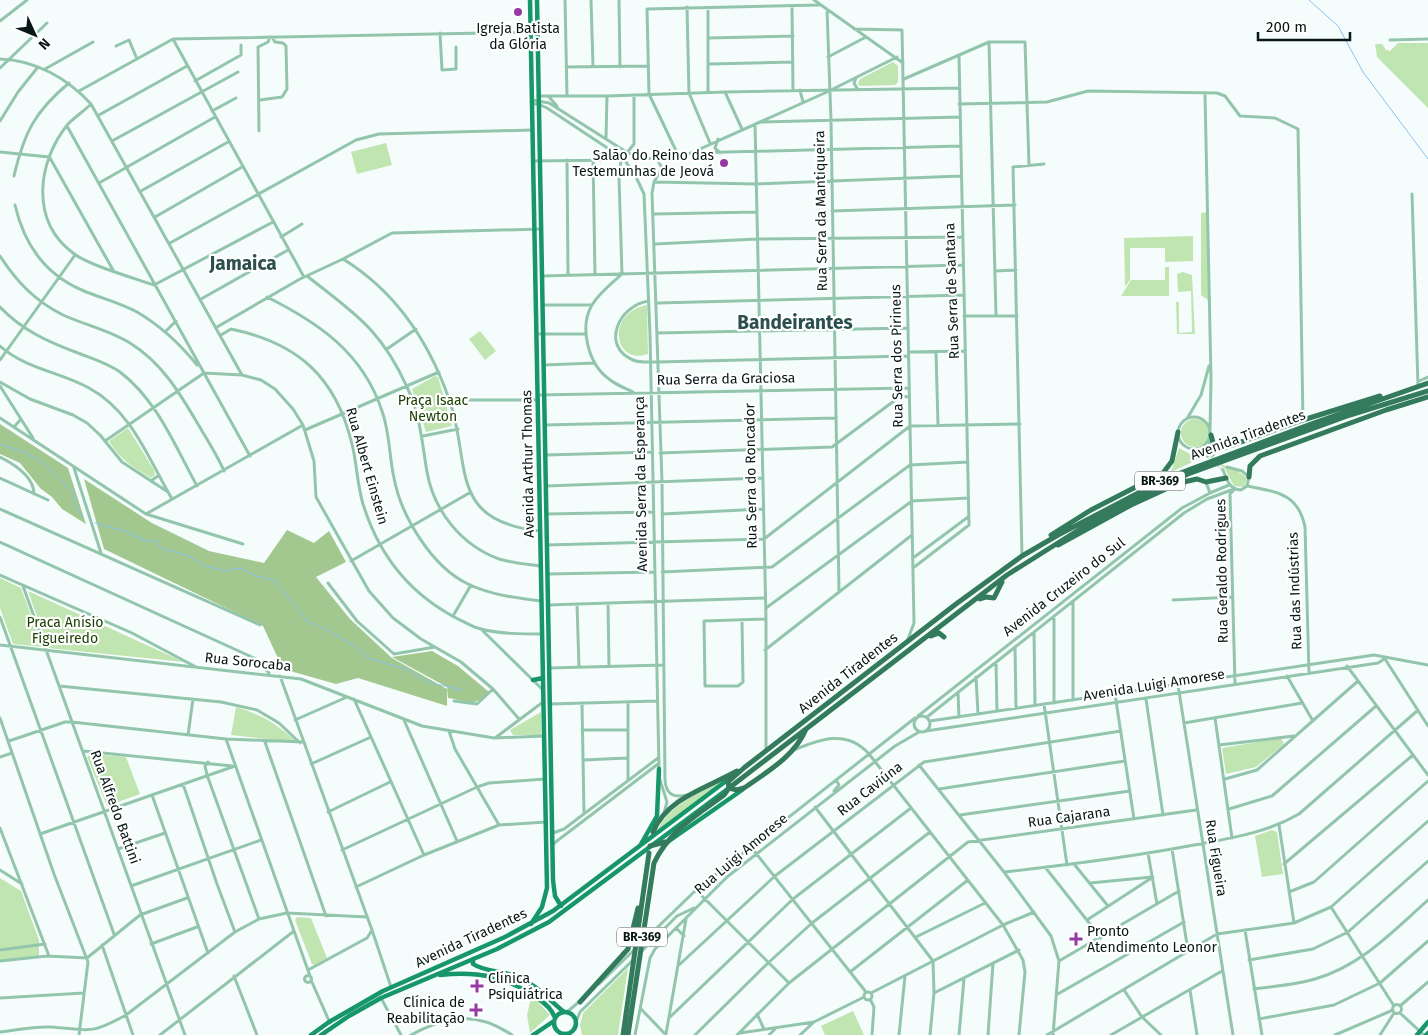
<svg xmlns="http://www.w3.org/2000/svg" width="1428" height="1035" font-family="'Fira Sans',sans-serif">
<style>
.green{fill:#c0e5b0}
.forest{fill:#a2c890}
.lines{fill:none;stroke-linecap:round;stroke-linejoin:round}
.stream{stroke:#8ac2ef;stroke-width:1}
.minor-tunnel{stroke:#d1dada;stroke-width:3;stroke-dasharray:3 1.5;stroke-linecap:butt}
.minor{stroke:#92c5ac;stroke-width:3}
.major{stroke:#179669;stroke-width:4.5}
.highway{stroke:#337b5c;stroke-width:5}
.poi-dot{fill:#9739a2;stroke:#fff;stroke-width:2}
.labels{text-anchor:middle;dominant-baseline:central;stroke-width:4.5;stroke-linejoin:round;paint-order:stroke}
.shield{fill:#fff;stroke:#515d5c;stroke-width:1}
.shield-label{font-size:12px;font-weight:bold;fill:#071716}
.poi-label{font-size:14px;fill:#071716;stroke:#fff;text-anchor:end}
.street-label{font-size:14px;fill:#071716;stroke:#fff}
.park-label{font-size:14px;fill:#1e4106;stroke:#fff}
.district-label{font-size:19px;font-weight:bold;fill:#2a4f4c;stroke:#fff}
</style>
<rect width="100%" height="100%" fill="#f5fdfc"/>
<!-- green -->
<path class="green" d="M1398,43H1428V108L1377,57L1375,44H1382L1386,50L1390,51Z
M893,62L898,66V82L895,85L860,86L858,84L860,79Z
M386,143L392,165L357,174L351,152Z
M1208,212V300L1201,295V213Z
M1193,236V261L1165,262V248H1130V280L1125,287L1124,238Z
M1165,267H1169V296H1121L1131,280H1165Z
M1183,272L1192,275L1195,334H1177L1176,302H1179V333L1192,332L1191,291L1178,292L1177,274Z
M647,305L648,354C614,366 605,313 647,305Z
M480,331L496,351L485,360L469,339Z
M435,376L438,377L452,426L426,432L412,389Z
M1181 433a14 14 0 1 1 28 0a14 14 0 1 1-28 0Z
M128,428L154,470L155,475L151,478C134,468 119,459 109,441Z
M1208,447C1217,469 1232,465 1246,477L1247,480L1244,487L1234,486L1225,469L1202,450Z
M1179,448L1199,459L1171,472Z
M0,578L21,588L43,647L13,644L0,608Z
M28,591L184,662L48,648Z
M236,707C261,714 278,725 297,742L231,735Z
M541,712V735H513L510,730Z
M1281,738L1284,744L1256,767L1226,774L1222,748Z
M91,754L126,757L140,794L107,806L87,757Z
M723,781L658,829C671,804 699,793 723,781Z
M1272,830L1277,832L1283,874L1262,877L1255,836Z
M0,878L21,891L39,940V957L0,960Z
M297,917L311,918L327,958L314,965L312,964L295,920Z
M628,968L618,1035H582L580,1025L583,1013Z
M531,998L536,1000L550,1015L530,1033L527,1015Z
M853,1011L864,1035H825L821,1026Z"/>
<!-- forest -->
<path class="forest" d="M0,424L68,468L86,524L62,509L52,497L41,489L20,463L0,454Z
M84,479L152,523L209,551L264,563L287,530L314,543L329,531L346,562L316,577L350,619L392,658L447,689V706L358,678L336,684L283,669L263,626L104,549Z
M432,651L458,666L489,692C475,708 468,701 448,698L447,687L392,657Z"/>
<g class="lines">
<!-- stream -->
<path class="stream" d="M1309,0L1338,26L1363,72L1428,159
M0,444L24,452L43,463L73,492L77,509L83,517
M95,523L127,532L146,541H156L161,548L189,556L205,566L225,571L240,568L253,575L275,581L306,620L333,633L360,650L368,658L408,670L427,682L463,690"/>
<!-- minor-tunnel -->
<path class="minor-tunnel" d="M1207,456L1223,470"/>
<!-- minor -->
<path class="minor" d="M565,0L567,95
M591,0L593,66
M619,0L620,67
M814,0L903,63
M792,6L793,90
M687,7L689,93L710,143
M708,8V92
M827,9L831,121L839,591
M0,21L27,0
M854,29L902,30L914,623L908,639
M440,33L442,70L456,69V47
M708,38L793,36
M173,39L304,277
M1390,40L1428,39
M989,42L996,316
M116,46L129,40L137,59
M828,57L866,37
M0,59C36,60 68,79 91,104L242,375
M709,64L793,62
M566,67L648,66
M0,68L47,23
M45,69L93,42
M856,78L854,83L858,90
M904,79L989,42H1025L1029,165
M195,81L241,55V45
M833,89L897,57
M800,90L803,102
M79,91L173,39L537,32
M725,92L742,129
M1205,94L1211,378L1210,430
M538,96H607L725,92L959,88
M549,97L557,106
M260,100L282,97L287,89L286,46L283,43L275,42L272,37
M532,100L549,103L628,153L644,158L671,160L691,153L960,146
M91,104C84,111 75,117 68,124C37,162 30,221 73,253C88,265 134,278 154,285L273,222
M532,104H538L547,108L624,159L636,177L644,194L650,334L659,769
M959,104L1047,102L1088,91L1217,93L1225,96L1240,116L1275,118L1298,129L1303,420
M212,111L236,98
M99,115L187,66
M0,121L18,92L38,67
M760,122L960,117
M755,124L766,619V750
M67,126L250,456
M259,131L258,47L268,42L270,37
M606,138L607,96
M718,139L715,148L720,153
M112,141L238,72
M0,152L49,157
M691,153L827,92
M679,157L649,94L647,9L819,5
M50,158L113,270
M593,159L595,275
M567,160L568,275
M533,161L621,160
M658,161L662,168L654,182L652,193L662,482L665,780C666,795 674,798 687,795
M14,176C24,133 35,111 69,83
M654,182L756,184L961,176
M99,183L215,117
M141,191L228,142
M1412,194L1418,386
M15,205C24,244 45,275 84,291C101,298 121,303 137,312C161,326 180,344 197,365
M832,211L1015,205
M655,214L756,212
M155,217L242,167
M281,237L302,224
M170,243L356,140L379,134L532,130
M655,244L757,239L962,237
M0,256C17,282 35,301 63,315C85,325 109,330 130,343C164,364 182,397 202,431C210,444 218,457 224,471
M343,259C395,291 429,342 449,399C472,463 446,521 540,531
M995,271L1016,270
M307,276C354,313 381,329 407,387C420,414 422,442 427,472C434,511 461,545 499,559C512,563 527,564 540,566
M542,276L963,265
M267,297C319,323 363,353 382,411C390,433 389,456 394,478C401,516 432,567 468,584C491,595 516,598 541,601
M201,299L288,250
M649,301C619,305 600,346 633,360C640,363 650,362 657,362L908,356
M658,303L964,295
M543,305H592
M0,307C22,330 48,342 78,353C93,359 107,363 120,372C157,400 175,446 197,486
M964,316H1017
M217,327L300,279L343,259L392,233L541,229
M166,331L176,321
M657,333L907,328
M536,334H586
M221,335L231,329C298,343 336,377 352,444C357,464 357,484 363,504C379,556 412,596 460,620C467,623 474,628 481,629C500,634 523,634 542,634
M0,346C26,369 60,372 89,388C132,411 149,460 172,499
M387,349L416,329
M909,352L965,351
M936,352L938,425
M0,360L75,255
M544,365L595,363
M204,373L242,375L261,380L275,389L293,409L303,425L314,461L316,497L369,591L393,618L421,639L461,662L493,689L519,719
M1419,381L1428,377
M0,382L30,399L73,415L87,423L100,435L122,462L168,492
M0,386L33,438
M633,392C625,388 616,385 609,379C588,364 579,327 592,305C599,293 612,283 622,274L619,177L621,160L634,144V95
M538,395L909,388
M450,400H538
M1178 433a16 16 0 1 1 32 0a16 16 0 1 1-32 0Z
M1188,417L1201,395L1209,366
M0,418L146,514L243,544
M545,425L836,418
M14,427L21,419
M305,430L439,372
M423,436L458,429
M105,441L204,373
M1209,441L1213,455
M1194,449L1207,456
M660,453L832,447L894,401L901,396L909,397
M546,455L652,452
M0,457C14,464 34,476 34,494
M910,465L968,462
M74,468L101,553
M1223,470C1227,480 1229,489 1241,490L1247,486L1249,477L1242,471L1227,467
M0,478L48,500
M151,481L159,475
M1206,482L1210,493
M546,486L762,478
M1247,486C1277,492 1298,493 1305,527L1309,673
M1234,490L1230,494L1235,684
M0,509L260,625
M146,514L303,425
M547,514L653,512
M662,514L763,509
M0,542L254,658L269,673
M547,545L764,539L910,426L1020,424
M1022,555L1013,167L1044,164
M913,558L968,517
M351,561L471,492
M913,568L969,525L959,56
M662,572L772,567L910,465
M548,574L654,572
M0,575L132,633L196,667
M328,583L357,621L394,654L435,647
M23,586L185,1035
M1173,600L1233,597
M1073,602V700
M577,604L579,667
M608,604L609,666
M548,605L765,598
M766,608L912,501L968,498
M453,616L471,585
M0,617L114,934
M1054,618V703
M742,620L743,682L738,686H705L704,621L766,619
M482,630L542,689
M1034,632L1035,705
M0,645L301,679L422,726L494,738L544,736
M1015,647L1016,708
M765,650L912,535
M1385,659L1428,726
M996,662L997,711
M1347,666L1428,775
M549,668L664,665
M280,676L372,930L391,987
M1287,676L1313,721
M976,677L978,714
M1178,685L1233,1035
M59,686L221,702L257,710L279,723L300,743
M958,693L959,717
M1115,694L1134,819
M354,699L424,855
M1146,699L1163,815
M454,701L477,704L493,689
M628,702V780
M582,703L584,813
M550,704L657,701
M1044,704L1067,865
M914 724a8 8 0 1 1 16 0a8 8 0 1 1-16 0Z
M918,716L1182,508L1210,493L1229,485
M927,717L1184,513L1207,499L1234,489
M0,718L54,874L88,962L79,1035
M1215,718L1232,838
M295,720L347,697
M404,720L457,841
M930,721L1374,655L1428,665
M1184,723L1302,703
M582,730H628
M449,731L455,749L499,825
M926,731L1378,663L1384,659
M188,735L193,699
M495,738L543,702
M226,739L310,976
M9,741L65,722H72L226,739L303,742
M265,742L326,916
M1219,745L1294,736
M794,750C820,739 847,729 869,754L1003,925L1023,960L1025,972L1019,1035
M83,751L232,766
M0,757L12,753
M583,760L627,758
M208,762L205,766L207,775L259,919
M311,764L371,737
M919,765L1004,872L1051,936L1059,961L1053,1035
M1225,779L1257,770L1358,681
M660,780L667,802L664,813
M183,784L217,884L235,932
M939,789L1125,761
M834,791L839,785L836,780
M152,795L208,953
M815,807L933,961L934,993L930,1035
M1229,809L1272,796L1376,706
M328,812L390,782
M960,815L1130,791
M1279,825L1294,923
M0,828L49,956
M553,833L564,829L658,758
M40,834L235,766
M553,844L658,764
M751,847L866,992
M118,849L165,833
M1172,849L1188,951
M342,850L477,787L489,783L545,779
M1148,853L1157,904
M1074,864L1108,906
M1284,864L1413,755
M1045,867L1101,938
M0,870L22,884
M1004,872C1067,865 1131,857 1194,845C1231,838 1266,833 1299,814L1417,711
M1090,883L1152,877
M131,886L261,840
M356,887L424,855L499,825L546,822
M696,890L789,983
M1289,892L1314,882L1428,781
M1331,907L1394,1006
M1087,920L1153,877
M676,928L684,936
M1245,930L1262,1035
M916,937L985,903
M151,944L197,927
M102,945L133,1035
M0,950L45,944
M642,951L677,916L694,908
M87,958L140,915L187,898
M1249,960L1313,949L1348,932L1428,861
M0,961L47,956L87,958
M1059,961L1179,891
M679,965L775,876L924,762L1121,731
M308,970L367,938L372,930
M850,972L968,880
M304.5 979a3.5 3.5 0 1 1 7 0a3.5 3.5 0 1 1-7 0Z
M234,976L257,1035
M311,980L330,1023
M599,984L696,890L915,718
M1254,989C1274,986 1296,985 1315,979C1361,966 1393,931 1428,900
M1124,990L1142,1017L1161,1035
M1190,990L1197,1035
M864 996a4 4 0 1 1 8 0a4 4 0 1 1-8 0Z
M871,993L1003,925L1034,912
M934,993L1019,950
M1056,995L1184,922
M0,998L84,993
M381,998L401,1035
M870,999L874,1007L872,1035
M1392.5 1009a4.5 4.5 0 1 1 9 0a4.5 4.5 0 1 1-9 0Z
M1400,1006L1428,982
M641,1009L666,1035
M567,1012L580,1001
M1400,1013L1424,1035
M757,1014L764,1029
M670,1017L793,899L911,808
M1259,1019L1334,1005L1380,983L1428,941
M576,1022L580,1012L634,959
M0,1032C17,1030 35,1026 51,1027C90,1030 90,1035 126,1015L235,932L259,919L287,913L367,917
M740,1033L814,1022L864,997
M666,1034L686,919
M160,1035L294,931
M411,1035C448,1015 477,1011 512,1035
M635,1035L650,958L655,949L727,877L895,746L919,732
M695,1035L768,963L812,923L930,832
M737,1035L789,983L968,842L1196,810
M769,1035L776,1028
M800,1035L814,1022
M899,1035L905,976
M959,1035L964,979
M988,1035L993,963
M1047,1035L1217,934L1294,923L1331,907L1428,821
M1111,1035L1222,971
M1335,1035L1393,1010
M1380,1035L1394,1013"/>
<!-- major -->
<path class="major" d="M530,0L547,888L542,907L531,924
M537,0L553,880L555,896L561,906
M533,680L543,678
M669,841L742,790
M641,844L657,816L659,769
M473,959V964C485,972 504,971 518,977C537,985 549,1000 564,1012
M440,975C477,971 506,976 537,998C545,1003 552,1009 555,1018
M554 1023a11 11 0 1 1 22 0a11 11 0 1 1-22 0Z
M311,1035L329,1022L383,991L505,937L553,911L730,778
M321,1035L349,1016L381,998L497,949L549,922L729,788
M533,1035L554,1021
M1417,1035L1428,1022
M1426,1035L1428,1033"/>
<!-- highway -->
<path class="highway" d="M1211,435L1214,446L1224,448L1303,420L1380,396
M1249,477L1250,466L1260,456L1386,410L1428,397
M1051,535L1091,510L1163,473L1172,461L1178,432
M1058,545L1131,505L1179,483L1197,479L1206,482L1226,478
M980,599L986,597L994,598L1002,582
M931,636L939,633L944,637
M729,788L728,782L745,767L956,604L1022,556L1058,535L1167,478L1311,424L1428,383
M729,788L737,790L744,788C767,772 795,756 806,729
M653,832C667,798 707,788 737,771
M650,846L665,842
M580,1002L628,949L638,908
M623,1035L649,853
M628,1035L654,863C669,831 697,815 724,795L729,788L1007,575L1088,524L1133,499L1188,474L1350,415L1428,391"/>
</g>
<!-- markers -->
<g class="poi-dot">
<circle cx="518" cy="12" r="5"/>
<circle cx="724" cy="163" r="5"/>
<path d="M1073.5 931.5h5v5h5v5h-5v5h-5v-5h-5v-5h5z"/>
<path d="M474.5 978.5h5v5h5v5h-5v5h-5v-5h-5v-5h5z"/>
<path d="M473.5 1002.5h5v5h5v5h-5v5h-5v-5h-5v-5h5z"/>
</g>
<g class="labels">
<!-- shield labels -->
<g class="shield">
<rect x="1135" y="471.5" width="50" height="19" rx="4"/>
<rect x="617" y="927.5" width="50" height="19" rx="4"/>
</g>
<g class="shield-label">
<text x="1160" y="481">BR-369</text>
<text x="642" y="937">BR-369</text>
</g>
<!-- poi labels -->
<g class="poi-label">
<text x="518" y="28" text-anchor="middle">Igreja Batista<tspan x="518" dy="16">da Glória</tspan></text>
<text x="714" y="155">Salão do Reino das<tspan x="714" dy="16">Testemunhas de Jeová</tspan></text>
<text x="1087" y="931" text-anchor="start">Pronto<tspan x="1087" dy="16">Atendimento Leonor</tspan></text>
<text x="488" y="978" text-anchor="start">Clínica<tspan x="488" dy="16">Psiquiátrica</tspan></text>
<text x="465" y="1002">Clínica de<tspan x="465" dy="16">Reabilitação</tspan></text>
</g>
<!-- street labels -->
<g class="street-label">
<text transform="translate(821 211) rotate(-91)">Rua Serra da Mantiqueira</text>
<text transform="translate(952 291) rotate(-92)">Rua Serra de Santana</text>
<text transform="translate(897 356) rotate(-91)">Rua Serra dos Pirineus</text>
<text transform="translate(726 379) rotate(-1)">Rua Serra da Graciosa</text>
<text transform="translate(1248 435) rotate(-20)">Avenida Tiradentes</text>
<text transform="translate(528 464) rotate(-91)">Avenida Arthur Thomas</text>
<text transform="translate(367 466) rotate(74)">Rua Albert Einstein</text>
<text transform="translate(751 476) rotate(-91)">Rua Serra do Roncador</text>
<text transform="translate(641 484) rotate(-91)">Avenida Serra da Esperança</text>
<text transform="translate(1222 571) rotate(-91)">Rua Geraldo Rodrigues</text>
<text transform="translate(1064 587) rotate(-38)">Avenida Cruzeiro do Sul</text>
<text transform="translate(1295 591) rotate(-92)">Rua das Indústrias</text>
<text transform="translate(248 662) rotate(6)">Rua Sorocaba</text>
<text transform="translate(848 673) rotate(-38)">Avenida Tiradentes</text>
<text transform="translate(1154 685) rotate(-9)">Avenida Luigi Amorese</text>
<text transform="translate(870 789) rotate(-38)">Rua Caviúna</text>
<text transform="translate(115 807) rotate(70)">Rua Alfredo Battini</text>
<text transform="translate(1069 817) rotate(-8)">Rua Cajarana</text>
<text transform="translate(741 854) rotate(-40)">Rua Luigi Amorese</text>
<text transform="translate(1216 858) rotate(81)">Rua Figueira</text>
<text transform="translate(471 938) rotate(-25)">Avenida Tiradentes</text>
</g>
<!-- park labels -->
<g class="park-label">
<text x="433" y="400">Praça Isaac<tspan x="433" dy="16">Newton</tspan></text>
<text x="65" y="622">Praca Anísio<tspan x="65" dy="16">Figueiredo</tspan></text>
</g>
<!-- district labels -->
<g class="district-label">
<text x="243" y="263">Jamaica</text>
<text x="795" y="322">Bandeirantes</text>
</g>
</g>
<!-- north arrow -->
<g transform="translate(35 35) rotate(134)" stroke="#ffffff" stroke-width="4" paint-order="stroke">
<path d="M0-4L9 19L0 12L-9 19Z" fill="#071716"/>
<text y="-8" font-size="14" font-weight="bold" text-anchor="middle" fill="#071716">N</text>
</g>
<!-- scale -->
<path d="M1258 32v8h92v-8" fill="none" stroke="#071716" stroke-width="2.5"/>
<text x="1266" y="32" font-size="15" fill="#071716" stroke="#ffffff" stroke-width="4" paint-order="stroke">200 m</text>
</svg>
